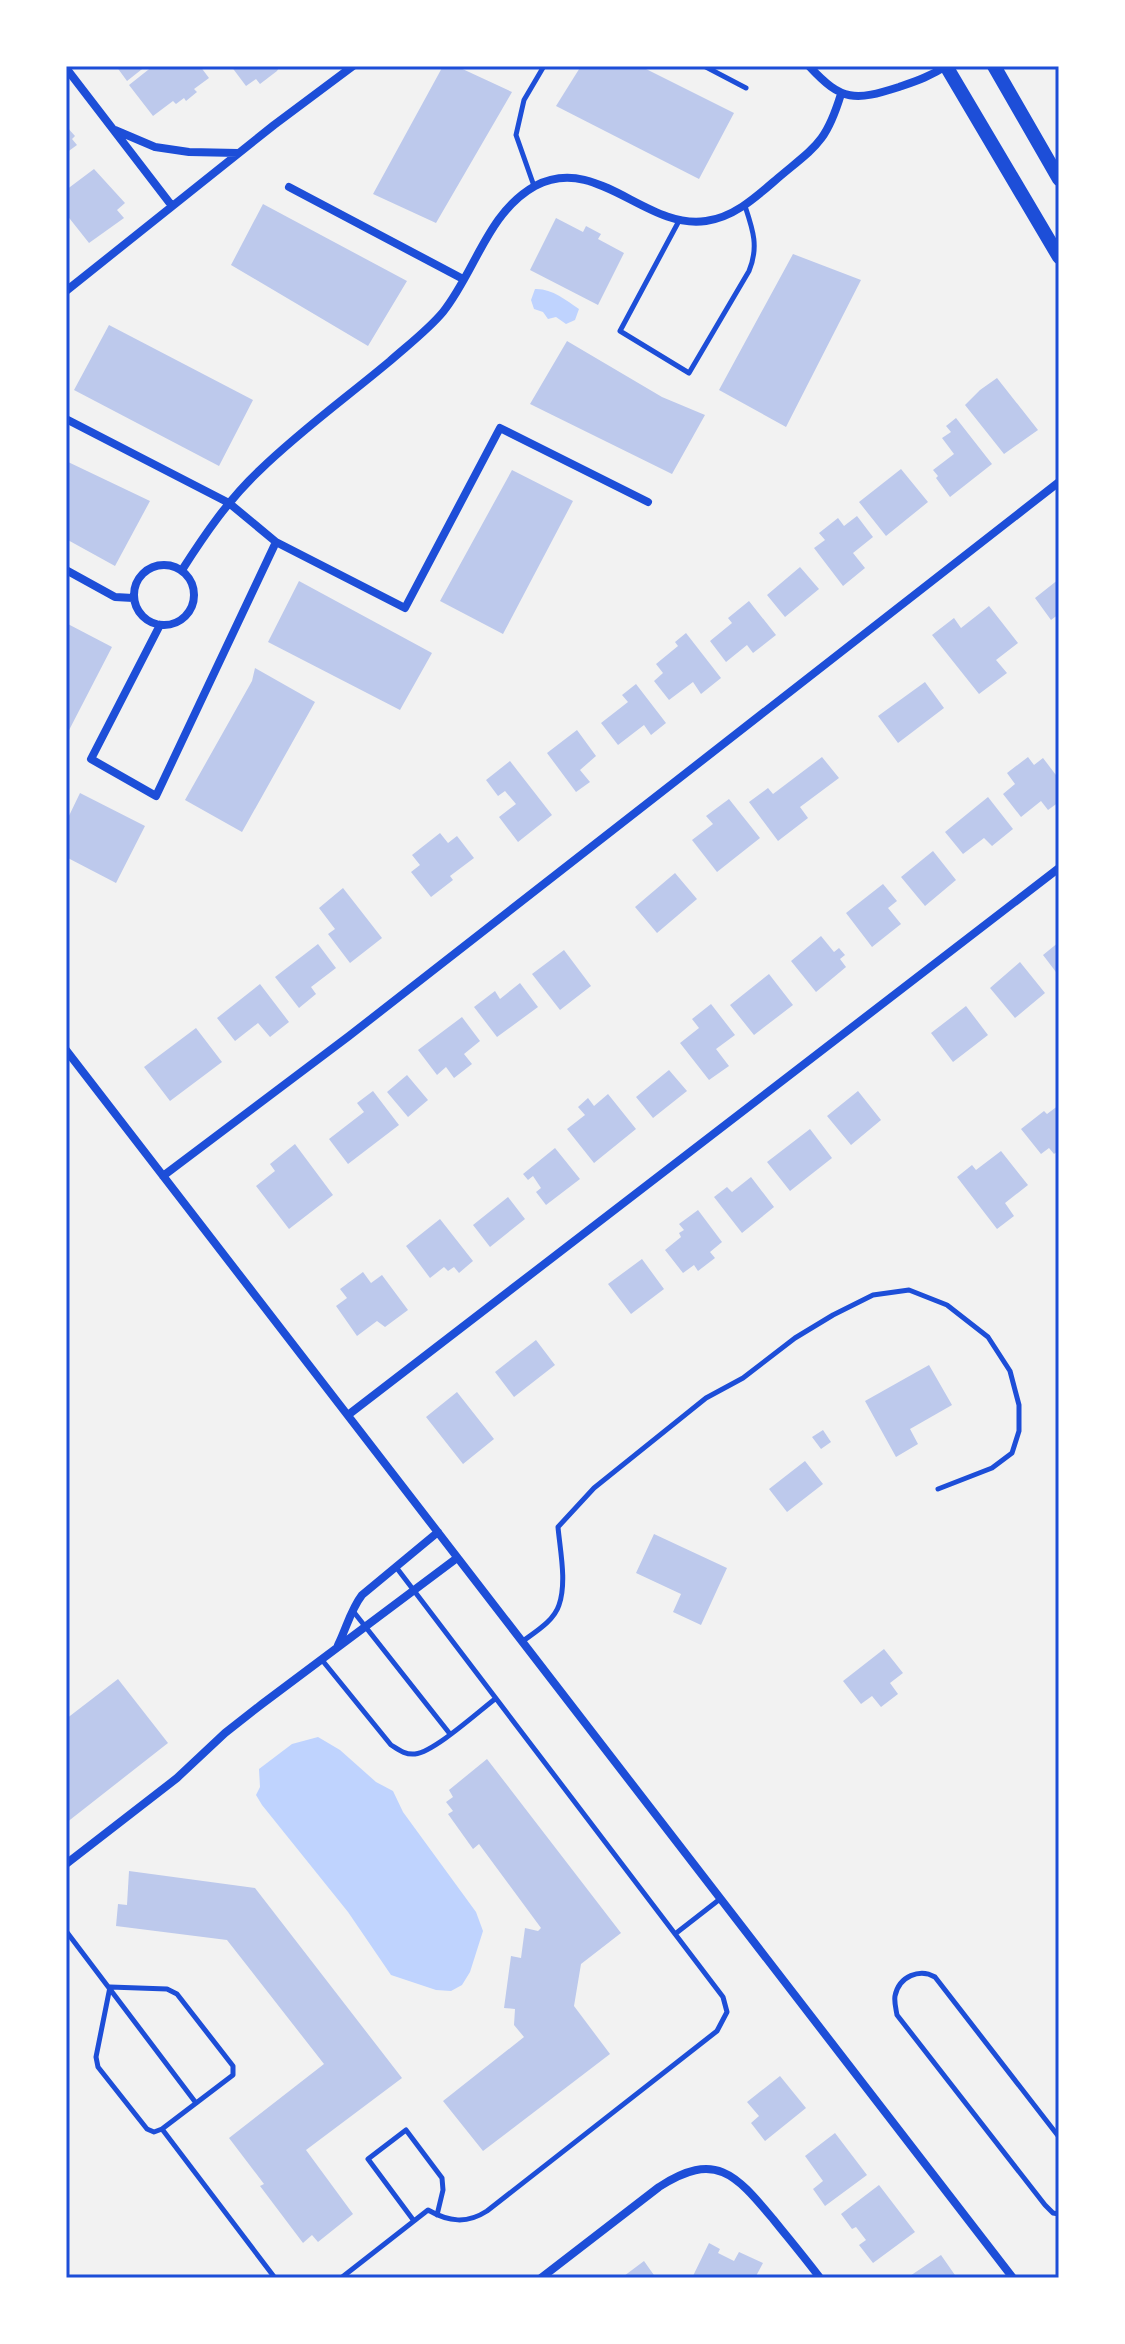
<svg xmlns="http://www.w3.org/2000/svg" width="1125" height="2344" font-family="'Exo 2',sans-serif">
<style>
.water{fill:#bfd3fe}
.building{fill:#bdc9ec}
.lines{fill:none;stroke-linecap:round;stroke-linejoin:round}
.service{stroke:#1d4ed8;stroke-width:5}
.minor{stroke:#1d4ed8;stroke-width:8}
.tertiary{stroke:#1d4ed8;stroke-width:14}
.neatline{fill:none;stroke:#1d4ed8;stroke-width:3}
</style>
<rect width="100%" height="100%" fill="#f2f2f2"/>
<!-- water -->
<path class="water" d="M535,289C551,288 566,300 579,309L575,320L566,324L556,317L548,319L543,312L534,309L531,300Z
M318,1737L340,1750L376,1782L393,1791L403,1812L476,1912L483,1931L470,1972L462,1985L451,1991L436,1990L391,1975L348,1912L262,1805L256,1795L260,1787L259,1769L292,1744Z"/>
<!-- building -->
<path class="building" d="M116,66H146L127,81Z
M153,66H200L209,78L194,89L197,92L186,101L184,98L176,104L173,101L153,116L129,85Z
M231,66H280L277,71L260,84L256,79L246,86Z
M443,66H456L512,92L436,223L373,194Z
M581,66H640L734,113L699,179L556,106Z
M66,126L75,136L72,139L77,145L66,153Z
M94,169L125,203L117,210L124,218L89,243L66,214V190Z
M263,204L407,281L368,346L231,265Z
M556,218L583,232L586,226L601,234L598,239L624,253L598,305L530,270Z
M793,254L861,280L786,427L719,390Z
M109,325L253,400L219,466L74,390Z
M567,341L662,397L705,415L672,474L530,404Z
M997,378L1038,430L1004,454L965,405L980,390Z
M956,418L992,464L950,497L936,478L938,476L933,470L954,454L942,438L951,432L946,426Z
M66,461L150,501L115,566L66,539Z
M901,469L928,502L886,536L859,502Z
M512,470L573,501L503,634L440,601Z
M857,516L873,537L853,553L865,568L843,586L814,548L825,540L819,533L838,518L844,526Z
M800,567L819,589L785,617L767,595Z
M1059,579V614L1051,620L1035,598Z
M299,581L432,653L400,710L268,642Z
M749,601L776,635L753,653L747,645L726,662L710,641L732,623L728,618Z
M989,606L1018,643L996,660L1007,673L979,694L932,635L954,618L961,628Z
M66,623L112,647L66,736Z
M686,633L721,678L701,694L693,682L669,700L654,681L663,673L656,664L678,646L675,642Z
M255,668L315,702L242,832L185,800L252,681Z
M925,682L944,708L898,743L878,716Z
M636,684L666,723L651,735L644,725L618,745L601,723L628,702L622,695Z
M577,730L596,756L580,770L590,782L576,792L547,753Z
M822,757L839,778L800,807L808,818L778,841L749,802L768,788L773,794Z
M1028,757L1034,765L1043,758L1059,779V802L1048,810L1041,801L1021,817L1003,794L1015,784L1007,773Z
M510,761L552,815L518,842L499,817L516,804L505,791L498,796L486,780Z
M80,793L145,826L116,883L66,857V822Z
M988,797L1013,829L992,846L984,838L963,854L945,832Z
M729,799L760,838L717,872L692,840L713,824L706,816Z
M440,833L448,843L457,836L474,858L450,876L453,880L431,897L411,872L420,865L412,855Z
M933,851L956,880L925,906L901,877Z
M675,873L697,899L657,933L635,907Z
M883,884L897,901L888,908L901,924L872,947L846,913Z
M343,888L382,938L350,963L328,934L335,929L319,908Z
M821,936L834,952L839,948L845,955L840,959L846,967L816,992L791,961Z
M1059,942V976L1043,955Z
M318,944L336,968L311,987L316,994L299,1008L275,977Z
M564,950L591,986L560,1010L532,974Z
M1020,962L1045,993L1015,1018L990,988Z
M769,974L793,1005L754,1035L730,1005Z
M520,983L538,1007L497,1037L474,1007L495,991L500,999Z
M260,984L289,1022L270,1037L258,1023L235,1041L217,1018Z
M711,1004L735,1035L716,1049L729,1066L709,1080L680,1043L699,1028L692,1019Z
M966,1006L988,1035L953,1062L931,1033Z
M462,1017L480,1041L464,1054L472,1064L454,1078L446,1067L437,1075L418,1050Z
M196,1028L222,1062L170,1101L144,1067Z
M669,1070L687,1091L653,1118L636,1097Z
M407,1075L428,1100L408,1117L387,1092Z
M373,1091L399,1125L348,1164L329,1139L364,1112L357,1103Z
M858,1091L881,1120L851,1145L827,1116Z
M608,1094L636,1129L594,1163L567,1129L585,1115L578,1107L588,1098L594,1106Z
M1059,1105V1150L1054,1154L1049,1148L1041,1154L1021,1129L1044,1111L1047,1114Z
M810,1129L832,1158L790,1191L767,1162Z
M295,1144L333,1195L289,1229L256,1186L275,1171L270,1164Z
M555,1148L580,1179L546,1205L536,1192L541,1188L533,1176L528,1180L523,1174Z
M1001,1151L1028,1185L1005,1203L1014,1216L997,1229L957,1177L972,1165L976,1170Z
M751,1177L774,1207L742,1233L714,1197L727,1187L732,1192Z
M508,1197L525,1219L490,1247L473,1225Z
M698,1210L722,1242L710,1252L715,1258L698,1271L694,1265L683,1273L665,1250L681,1237L679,1233L684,1230L679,1224Z
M440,1219L473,1261L459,1273L454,1267L448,1271L444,1267L430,1278L406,1246Z
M642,1259L664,1289L631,1314L608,1284Z
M363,1272L371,1283L382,1275L408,1310L385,1327L377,1321L357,1336L336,1306L347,1298L340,1289Z
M536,1340L555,1365L514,1397L495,1372Z
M929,1365L952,1405L910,1429L918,1444L896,1457L865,1401Z
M457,1392L494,1439L463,1464L426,1417Z
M823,1430L831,1442L821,1449L812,1437Z
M805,1461L823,1484L787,1512L769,1489Z
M654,1534L727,1568L701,1625L673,1612L681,1594L636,1573Z
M884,1649L903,1673L890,1683L898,1694L881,1707L872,1696L861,1704L843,1681Z
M118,1679L168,1743L66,1823V1719Z
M487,1759L621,1933L581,1964L574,2006L610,2054L483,2151L443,2101L524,2037L514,2025L515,2009L504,2008L511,1956L521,1958L525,1928L538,1931L541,1928L479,1844L473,1849L448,1814L453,1811L446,1802L453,1797L449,1790Z
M129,1871L255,1888L402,2078L306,2150L353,2214L318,2242L312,2235L303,2243L260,2186L264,2184L229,2138L324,2064L227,1940L116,1926L118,1904L127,1905Z
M780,2076L806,2108L765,2141L751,2123L759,2116L747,2102Z
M835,2133L867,2175L825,2206L813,2189L823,2181L805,2156Z
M879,2185L915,2232L873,2263L859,2245L866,2240L856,2227L852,2229L841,2214Z
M709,2243L720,2249L718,2253L734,2261L739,2252L763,2263L755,2278H692Z
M941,2255L957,2278H907Z
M644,2261L656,2278H625L624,2276Z"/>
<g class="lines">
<!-- service -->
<path class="service" d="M704,66L746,88
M534,186L516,135L524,100L544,66
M680,219L620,331L689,373L749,271C759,247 753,230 745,206
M353,1611L450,1734
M523,1641C535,1632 554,1621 559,1605C567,1582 560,1550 558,1527L594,1488L706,1398L743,1378L795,1338L833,1315L873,1295L909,1290L947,1305L988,1337L1010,1371L1019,1405V1431L1012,1453L992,1468L938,1489
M322,1660L391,1745C399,1750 405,1755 415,1754C434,1752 478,1712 495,1699
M66,1931L196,2103
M675,1934L720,1899
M110,1987L167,1989L177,1994L233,2066V2075L162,2129L154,2132L147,2129L98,2067L96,2057Z
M162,2129L275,2278
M1059,2137L935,1977C920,1968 899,1976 895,1996C894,2002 896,2009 897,2015L1045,2205L1053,2213L1059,2214
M414,2221L368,2159L406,2130L442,2178L443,2190L437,2215
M341,2278L428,2210C449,2222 467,2224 487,2211L717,2031L727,2012L723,1997L396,1567"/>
<!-- minor -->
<path class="minor" d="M809,66C842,102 855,101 899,87C916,81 931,76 946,66
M66,68L172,206
M115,130L155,147L189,152L238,153
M289,187L463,279
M66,291L274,125L353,66
M66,419L229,503L276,542L405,608L500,428L648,502
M134 595a30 30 0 1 1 60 0a30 30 0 1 1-60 0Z
M66,570L115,597L133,598
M182,570C205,534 229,499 260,470C300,431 347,397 390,361C408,345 428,330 443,312C475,272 488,212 535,186C597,153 645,230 706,221C735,217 757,196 778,178C816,146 826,143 841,94
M160,625L91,759L156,796L276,542
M66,1050L1013,2278
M163,1176L349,1036L1059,482
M348,1415L1059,868
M338,1645C346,1629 351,1609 362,1595L438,1532
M66,1864L177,1778L225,1733L262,1704L457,1558
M541,2278L659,2187C716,2150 736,2175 773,2219C789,2239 805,2258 820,2278"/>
<!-- tertiary -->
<path class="tertiary" d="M946,66L1059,257
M994,66L1059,179"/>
</g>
<!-- border -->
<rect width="1125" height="2344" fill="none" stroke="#ffffff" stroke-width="136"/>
<rect x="68" y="68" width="989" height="2208" class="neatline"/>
</svg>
